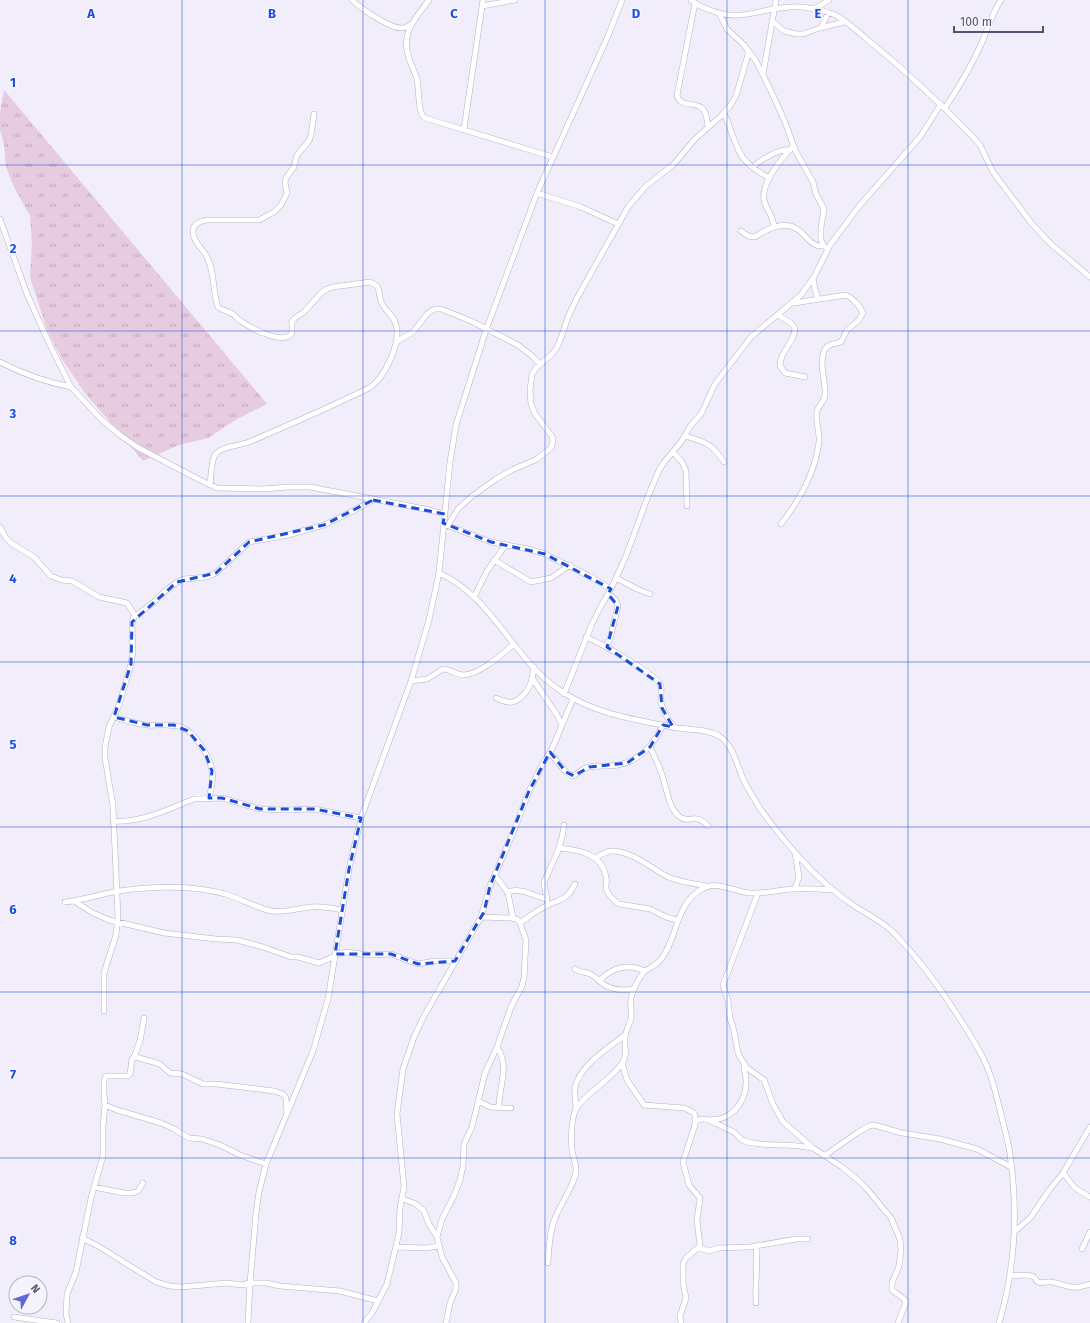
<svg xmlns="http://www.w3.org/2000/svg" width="1090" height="1323" font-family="'Fira Sans',sans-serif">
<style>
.grass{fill:url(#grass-tufts)}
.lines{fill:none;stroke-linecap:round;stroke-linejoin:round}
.minor-casing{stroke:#b4b0ca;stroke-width:6}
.minor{stroke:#fff;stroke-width:5}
.marked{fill:none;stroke:#1d4ed8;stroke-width:3;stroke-dasharray:8 5;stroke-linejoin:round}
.grid{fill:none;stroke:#1d4ed8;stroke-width:1;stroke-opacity:0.55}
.grid-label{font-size:13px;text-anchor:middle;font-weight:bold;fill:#1d4ed8;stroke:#f6f3fd;stroke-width:4;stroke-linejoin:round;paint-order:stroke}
</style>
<defs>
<pattern id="grass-tufts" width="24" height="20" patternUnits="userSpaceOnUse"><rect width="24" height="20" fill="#e7ccdf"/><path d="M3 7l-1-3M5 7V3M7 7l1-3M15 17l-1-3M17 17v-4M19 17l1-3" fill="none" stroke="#bea8b9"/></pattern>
</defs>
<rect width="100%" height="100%" fill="#f1edfb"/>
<!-- grass -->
<path class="grass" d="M4,90L267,404L237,419L208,438L179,445L143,461L85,393L63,361L47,330L30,277L32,244L30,216L14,187L6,167L4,144L0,130V112Z"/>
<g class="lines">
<defs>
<path id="minor" d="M352,0C360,8 391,29 402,28C405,28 408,26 411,24
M429,0C415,19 400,33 409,58C411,65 415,72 417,79C419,90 418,105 422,115L425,118L553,157
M691,0C697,5 703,8 710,10C741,23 760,8 791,7C803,6 824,10 835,15C844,19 861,34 869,41C906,71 939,102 972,136L980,145L993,172L1032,224L1051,244L1090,277
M695,3L677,95C680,108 694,101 702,108C707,112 707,121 708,126
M482,6L515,0
M814,9L829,0
M719,13L727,29L744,45L756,61L772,93L785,122L795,150L813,182L816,194L824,209L821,227V240L824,246L828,249
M772,21L784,31L797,34H803L820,28L844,22
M821,28L828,13
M763,74L776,0
M945,108C959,87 973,63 983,40C989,25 992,13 1001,0
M724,113C738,144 734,161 770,178
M464,129L483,0
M753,167C760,160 780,148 790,150
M537,193L581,207L618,224
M0,219L27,294L49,343L71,387L102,420L120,435L137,447L198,479L217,488L263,489L288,487H310L425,509L445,514
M774,226C773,216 766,209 764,200C761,183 782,158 793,146
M741,231L748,236L755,237C768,228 787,219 801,232C809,239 812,247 824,246
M813,279L815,289L818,299
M778,315L791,323L795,328C795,343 780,350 780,366L785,373L805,377
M396,342L413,332L427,314L431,311L435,309H441L471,321L518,345L531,355L540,364
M0,362C23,374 45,382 71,387
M685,436C705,442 712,443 724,462
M673,452L682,462L686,471L687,506
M210,485C211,478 211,461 215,455C221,446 239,446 249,442C289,425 330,407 369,388C385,378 403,340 395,322C392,314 383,309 381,301C379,296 380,291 377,286L370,282L333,287L327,289L322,292L304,312L295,318L292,321V333C283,346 251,328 241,321C237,319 235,315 231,313C226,310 222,311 218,307C212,290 215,270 206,255C201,247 192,240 193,230C194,223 202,221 207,220H259L274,212L281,205L287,193L285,182L286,178L294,167L297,155L309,141L311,135L314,114
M781,524C800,499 815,473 819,442C820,432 815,421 817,411C819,405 825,401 825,395C826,380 818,363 825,349C829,343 836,344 841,342L847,330L859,320L863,313C860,306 853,298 846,295L794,303
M446,525L491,542L528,549L545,554L589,576L611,589
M448,525L458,509L471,497L496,479L512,470L537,459L551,448L553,441L552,436L535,414L531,404L530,390L532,374L536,368L552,354L556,349L560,341L568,317L577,298L628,207L646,186L673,165L695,139L721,116L730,106L736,96L749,51
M0,527L6,538L11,543L34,557L51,576L61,580L72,581L99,597L127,603L135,616
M494,560L531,582L551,578L570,565
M439,573C493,597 513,660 561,691C596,715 638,720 678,728C692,730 707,729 719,736C735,746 737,769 746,785C750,792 755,800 759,807C771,824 784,840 798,856C815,875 834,893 856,907C869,915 883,922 894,933C919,959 941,989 960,1019C970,1035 981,1051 988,1069C994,1083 997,1099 1001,1114C1004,1127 1008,1140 1010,1154C1018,1210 1015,1269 999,1323
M616,578L637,589L650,594
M474,597L487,571L505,546
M586,637C600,643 657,674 661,686C662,691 660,697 661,702C662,711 669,719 673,727
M606,647L610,639L618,606L615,599L608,594
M534,667L532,678L557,715L562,725
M411,681L427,679L443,669C450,669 456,675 464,675C481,674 502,654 514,644
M564,694L592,624L602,604L611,589L626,556L647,499L659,470L665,461L681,442L691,425L701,414L715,384L751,337L801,295L814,277L830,245L860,205L920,137L941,104
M496,698C501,700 506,703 512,702C522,700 531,687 532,678
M114,717C125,720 136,724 147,725C158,726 170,723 181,727C195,732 210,757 212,771C214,779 211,790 209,798
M650,746C653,755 658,763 661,772C667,786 667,807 680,817C689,824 696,812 708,826
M550,753L566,772L573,776C579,773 583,768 589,767C599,765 608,767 618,765C639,761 654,744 663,725
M113,821C142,823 168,809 194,799L222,798L260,809L286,810L314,809L361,818
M559,848C580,850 602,854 606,877C607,880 606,883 606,887C606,893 614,901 619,904L650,909L666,917L677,920
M795,853L799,877L795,888
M596,858C600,855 606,851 612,851C632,851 651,868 668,877C680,882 694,884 707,886
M495,875L508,893L513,918
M507,892C523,887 532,896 547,899
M758,893L723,985L728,1000L730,1018L734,1031L738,1053L746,1067L764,1080L773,1104L783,1122L813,1148L842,1167L860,1182L867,1189L891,1218L900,1239L901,1250L899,1266L892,1283V1290L904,1299L906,1302L898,1323
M74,901L93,913L109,920L164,933L216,939L237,940L263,947L291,957H298L319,963L335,956
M65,902C83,900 101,894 119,891C152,886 193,885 225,894C241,899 255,907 271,911C285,913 298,908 311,907C322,906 332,908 343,910
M548,905L544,884L545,880C553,861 562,847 564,825
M520,923C529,917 537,910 546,906C562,898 566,901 575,884
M335,954L348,952L368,955L391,954L418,964L435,961H455
M575,969C579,973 585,971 590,974C595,976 598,980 603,984C612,990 623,991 634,989
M599,981C612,967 629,963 645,971
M104,1011V973L116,935L118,917L113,806L105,758V747L109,727L119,705L131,664L133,651L132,625L133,618L154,602L164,592L177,582L184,579L207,577L216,573L249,542L288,535L324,525L351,512L373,500
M497,1047C510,1066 499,1086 499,1107
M134,1057L140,1041L144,1018
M622,1063L627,1080L644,1105L684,1108L693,1112L695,1115V1125L683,1162L689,1185L700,1198L697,1220L700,1246L686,1258L683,1264V1283L686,1298L680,1316L681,1323
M478,1101L490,1107L511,1108
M105,1105L117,1110L161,1123L174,1129L189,1138L202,1139L220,1145L240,1155L266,1164
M576,1109C576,1103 574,1094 575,1088C578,1067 609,1047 625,1035
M709,1120C712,1119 716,1120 719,1119C736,1115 747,1098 746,1080C746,1075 744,1070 744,1065
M696,1121C698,1120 701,1119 704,1119C708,1119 732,1131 735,1133C738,1136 740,1139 744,1141C766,1148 789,1142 811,1148
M824,1156L857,1133L869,1126L874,1125L902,1133L940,1139L977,1149L1011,1167
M1063,1173L1075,1188L1090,1197
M94,1187L124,1193H133L138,1191L143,1183
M403,1199L416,1204L424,1211L429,1224L437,1237L442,1257L456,1283V1289L450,1303L446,1323
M1014,1232L1031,1217L1050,1189L1063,1173L1090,1127
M437,1237L442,1219L454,1196L460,1180L463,1166L464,1144L472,1127L485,1073L497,1047L511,1007L522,986L524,978L526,940L520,923L517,919L511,918L481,917
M82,1238L98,1246L156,1282L170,1286L181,1287L227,1283L241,1285L250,1283H266L280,1286L340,1291L378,1301
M756,1246C758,1265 755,1284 756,1303
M396,1247L425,1248L439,1246
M699,1248L709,1251L719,1248L750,1247L796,1239H808
M1082,1249L1090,1232
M548,1263C549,1249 549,1234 554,1221C558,1207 577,1182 576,1169C576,1163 573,1157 572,1151C571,1140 571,1119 576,1109C587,1091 611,1081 623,1062C628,1054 624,1048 625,1039C625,1032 629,1026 631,1019C632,1012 630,1005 631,998C633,989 639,977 645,971C651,967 657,965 662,958C678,937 675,904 702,889C717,880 733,891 748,893C763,894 778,890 793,889C806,888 820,889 832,890
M1010,1276C1016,1276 1028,1273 1034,1277C1037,1280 1035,1280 1038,1282C1042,1284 1047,1281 1051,1282C1069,1285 1069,1291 1090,1284
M14,1317L57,1323
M68,1323L66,1314L67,1294L76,1272L91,1198L103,1156V1126L105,1105L104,1093V1080L106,1076H128L130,1074L132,1059L136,1057L160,1064L170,1073L182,1074L203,1084H216L274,1091L283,1094L286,1098L287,1113
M248,1323L250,1283L256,1213L259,1192L266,1164L313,1051L328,999L349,869L361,818L411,681L429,620L439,573L450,462L456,425L486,330L537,193L608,36L622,0
M364,1323L372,1313L387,1284L399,1233L400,1208L404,1187L397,1114L403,1069L414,1037L424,1016L481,917L490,886L515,828L529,791L542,765L552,749L573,699"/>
</defs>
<!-- minor casing -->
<use href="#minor" class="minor-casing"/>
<!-- minor -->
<use href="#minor" class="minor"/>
</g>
<!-- marked area -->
<path class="marked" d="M373,500L445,514L443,523L491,542L545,554L611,589L608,594L618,606L607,647L660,684L662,708L673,727L663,725L650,747L627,763L589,767L574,776L566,772L550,752L529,791L490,886L484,912L455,961L418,964L391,954H335L349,869L361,818L314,809H260L222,798H209L212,771L204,750L188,731L174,725H147L114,717L131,664L132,622L177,582L216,573L249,542L324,525Z"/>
<!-- grid -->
<path class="grid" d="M182,0V1323M363,0V1323M545,0V1323M727,0V1323M908,0V1323M0,165H1090M0,331H1090M0,496H1090M0,662H1090M0,827H1090M0,992H1090M0,1158H1090"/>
<g class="grid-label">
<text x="91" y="18">A</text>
<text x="272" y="18">B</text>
<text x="454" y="18">C</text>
<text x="636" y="18">D</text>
<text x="818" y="18">E</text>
<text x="13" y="87">1</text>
<text x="13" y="253">2</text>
<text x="13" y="418">3</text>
<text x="13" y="583">4</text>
<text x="13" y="749">5</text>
<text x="13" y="914">6</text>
<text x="13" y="1079">7</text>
<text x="13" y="1245">8</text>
</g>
<!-- north arrow -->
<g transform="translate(28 1295) rotate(50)"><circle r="19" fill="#f6f3fd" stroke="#b5b3c6"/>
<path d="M0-3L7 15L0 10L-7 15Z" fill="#6268d5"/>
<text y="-6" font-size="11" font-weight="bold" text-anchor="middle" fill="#545274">N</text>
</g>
<!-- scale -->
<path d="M954 26v6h89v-6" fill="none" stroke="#545274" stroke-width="2"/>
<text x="960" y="26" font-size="12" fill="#545274" stroke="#f6f3fd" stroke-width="3" paint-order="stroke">100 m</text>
</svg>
